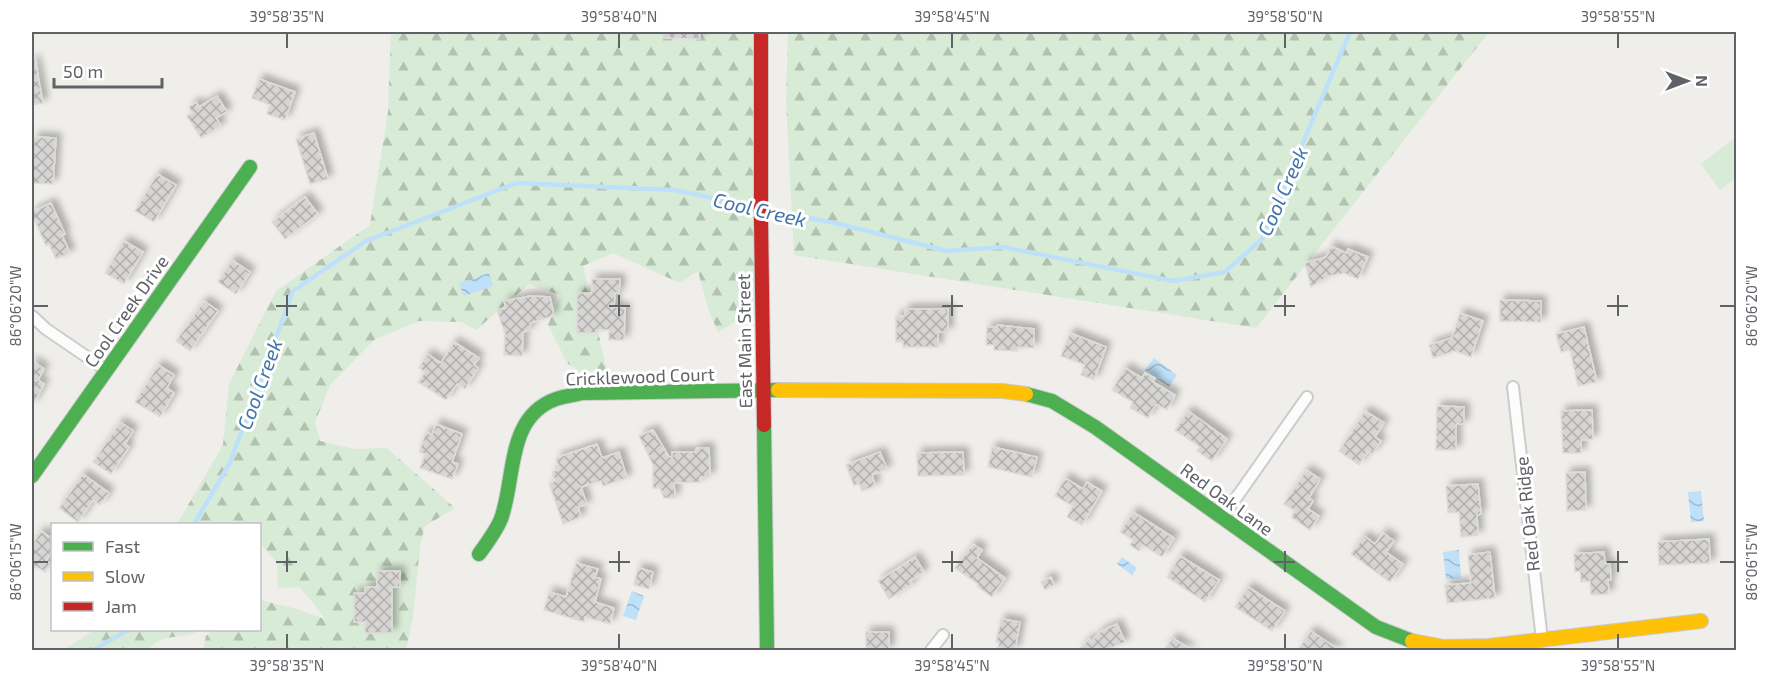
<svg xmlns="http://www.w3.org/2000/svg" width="1768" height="682" font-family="'Exo 2',sans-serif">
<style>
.forest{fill:url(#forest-firs)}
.garden{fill:#d8ebd6}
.water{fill:url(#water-waves)}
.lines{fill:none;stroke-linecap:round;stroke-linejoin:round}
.stream{stroke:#bfe0f9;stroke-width:4.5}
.building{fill:url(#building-cross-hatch);stroke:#deddd9;stroke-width:1.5;filter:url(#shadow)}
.street-casing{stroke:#cbcccc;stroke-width:14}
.fast-casing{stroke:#cacacb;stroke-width:16}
.slow-casing{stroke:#cacacb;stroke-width:16}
.jam-casing{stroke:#cacacb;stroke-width:16}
.street{stroke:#fdfcfc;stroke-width:10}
.fast{stroke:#4caf50;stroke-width:14}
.slow{stroke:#ffc107;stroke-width:14}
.jam{stroke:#c62828;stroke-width:14}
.ticks{fill:none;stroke:#5f6368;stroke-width:2}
.labels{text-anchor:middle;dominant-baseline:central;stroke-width:6;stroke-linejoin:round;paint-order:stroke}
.street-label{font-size:18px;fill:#5f6368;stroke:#fff}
.water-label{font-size:20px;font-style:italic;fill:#4174aa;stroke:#fff}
.neatline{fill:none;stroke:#5f6368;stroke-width:2}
.ticks-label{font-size:15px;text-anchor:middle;fill:#5f6368}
</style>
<defs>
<pattern id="forest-firs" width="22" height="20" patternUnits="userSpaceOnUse" patternTransform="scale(1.5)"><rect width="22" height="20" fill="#d8ebd6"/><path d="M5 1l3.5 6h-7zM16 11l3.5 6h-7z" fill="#b2c2b1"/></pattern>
<pattern id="water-waves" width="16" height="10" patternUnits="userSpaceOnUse" patternTransform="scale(1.5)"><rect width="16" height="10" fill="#bfe0f9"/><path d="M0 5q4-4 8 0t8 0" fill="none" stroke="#9eb9cd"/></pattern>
<pattern id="building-cross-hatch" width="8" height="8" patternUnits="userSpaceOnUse" patternTransform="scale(1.5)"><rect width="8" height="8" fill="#d6d5d3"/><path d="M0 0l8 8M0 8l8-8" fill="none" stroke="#b1b0af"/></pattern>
<filter id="shadow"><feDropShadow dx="5" dy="-5" stdDeviation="3" flood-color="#0004"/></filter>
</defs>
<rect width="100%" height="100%" fill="#efeeea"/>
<!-- forest -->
<path class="forest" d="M391,32H754L755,310L718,332L709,311L698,271L680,283L613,253L583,266L607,371L581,372L567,363L548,325L560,295L529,284L476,330L461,322L419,321L374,340L330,385L315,422L320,441L354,449L387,448L455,508L425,526L420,546L413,617L406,650H203L206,636L212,630H260V600L293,608L325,619L314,604L299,587L278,588L277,563L260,543V524H177L223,445L229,384L276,291L370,225L388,112Z
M788,32H1489L1256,328L794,255L786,102Z
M94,630H199C187,640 162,631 149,650H64Z"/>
<!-- garden -->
<path class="garden" d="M1736,137V178L1720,190L1701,164Z"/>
<!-- water -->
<path class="water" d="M489,273L493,286L464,296L459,283Z
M1154,358L1177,375L1169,387L1145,370Z
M1701,491L1704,521L1691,522L1688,492Z
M1459,550L1461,578L1446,579L1443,552Z
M1122,557L1137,568L1132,575L1117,564Z
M632,591L644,596L636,620L623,616Z"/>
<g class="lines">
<!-- stream -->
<path class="stream" d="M765,209L839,224L947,251L1003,247L1173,281L1225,272L1262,239L1350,32
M194,524L230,463L293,291L366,241L517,183L674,190L757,207
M93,650L128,630"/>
</g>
<!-- building -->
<path class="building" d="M663,32H700V39L663,38Z
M35,60L43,103L32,105V61Z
M259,79L295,92L285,120L267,114L270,105L252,98Z
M217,96L227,112L216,118L221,126L201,138L187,116L192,113L189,107L196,102L199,107Z
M314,133L328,179L310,184L296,139Z
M34,137L56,138L53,184L32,183Z
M157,174L176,185L154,222L135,211Z
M305,197L318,214L285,239L272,222Z
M51,203L65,234L62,235L70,253L56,259L49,244L46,246L32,214V212Z
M124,241L143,252L124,284L105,273Z
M1331,246L1346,253L1348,249L1368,257L1358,279L1344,273L1329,276L1311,287L1305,263L1326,257Z
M232,260L250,272L236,294L218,282Z
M592,279H620L619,293H615L614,307L625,308L624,340H609V330H596V333H577V293H592Z
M531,296L550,297L553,310V316L530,323V330L523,332L522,356L504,355L505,334L497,310L506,308L504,301Z
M1500,300L1541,301V322L1500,321Z
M204,301L218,311L190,351L176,341Z
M905,309H948V332H938V347H903V342H896V316H905Z
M1460,313L1483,321L1471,357L1455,351L1433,358L1429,345L1452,338Z
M997,325L1034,329V348L1018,347L1017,351L994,350V345H986L987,327H997Z
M1584,327L1597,382L1578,386L1570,350L1561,352L1556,334Z
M1070,333L1106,347L1094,380L1081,375L1085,365L1061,356Z
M454,342L479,358L474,365L478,368L465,389L457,384L446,400L418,382L425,372L419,368L427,354L441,363Z
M32,361L44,369L38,380L44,384L32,406Z
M158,365L174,375L167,388L174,393L160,417L135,402Z
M1125,368L1142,378L1145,373L1155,378L1153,382L1175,395L1167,410L1156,404L1148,418L1130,408L1133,402L1112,390Z
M1437,406L1464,407V424H1456V450H1436Z
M1592,410L1593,439L1581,440V453H1563L1561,411Z
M1188,411L1227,439L1212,461L1197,451L1200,447L1175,430Z
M1365,411L1384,423L1375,437L1381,441L1372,454L1368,451L1359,465L1339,451Z
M120,422L133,431L125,444L129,447L111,474L93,462Z
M436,424L462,434L452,462L458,464L452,479L420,468L425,454L419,452L426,432L432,435Z
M653,430L669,457H672V452H695L697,448H709L710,477H700L701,482L674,483L675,498H664L660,488H653V465L639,436Z
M597,444L602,458L619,452L627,478L603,486L601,481L581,487L587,505L578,507L581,517L563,524L549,483L555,481L552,472L559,469L556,458Z
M992,447L1037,457L1032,477L988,467Z
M880,452L887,469L872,475L875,486L862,491L859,483L854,486L846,465Z
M963,452L964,475L918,476L917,453Z
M1306,470L1320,479L1309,498L1313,501L1308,509L1319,516L1310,530L1291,517L1295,511L1284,504Z
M1585,472L1586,510L1567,511L1566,473Z
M83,474L109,493L100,505L93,500L78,522L59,508Z
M1065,478L1083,489L1087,482L1102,491L1082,525L1067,517L1073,506L1055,496Z
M1478,484L1481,514L1477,515L1478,535L1461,537L1459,512L1448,513L1446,486Z
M1133,512L1174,538L1162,557L1143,545L1139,551L1130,545L1133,540L1120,532Z
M41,531L52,539V551L46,561L50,564L45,572L35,566L32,572V545Z
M1383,533L1394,541L1386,552L1403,564L1390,582L1351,554L1364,536L1375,544Z
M1709,539L1710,563L1659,565L1658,542Z
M973,544L982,550L977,558L1005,578L992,597L977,586L978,584L955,568Z
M1490,552L1495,598L1447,603L1445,585L1471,583L1468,555Z
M1604,552L1605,564H1610L1611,580H1608L1609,594L1591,595L1590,581L1581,582L1580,571L1575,572L1574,554Z
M1180,556L1219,580L1205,602L1167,577Z
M915,557L924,572L910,581L912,584L889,599L878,581Z
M576,563L598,569L595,577L601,579L595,602L614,608L610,624L585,617L584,622L544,610L549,592L566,597Z
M638,568L653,572L649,589L634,585Z
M377,571H400V587H392V633H365V622H354V593H365V587H377Z
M1051,577L1054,585L1045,590L1041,582Z
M1248,587L1285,611L1272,631L1235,607Z
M1001,619L1020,622L1015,650H997L999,643L996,642Z
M1117,624L1125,642L1105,650H1079L1089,639L1092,641L1101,631Z
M1311,631L1339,650H1302L1299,648Z
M866,632H889V650H866Z
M1173,638L1191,650H1164Z"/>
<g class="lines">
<defs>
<path id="street" d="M32,316L46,329L106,370
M1513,387L1542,640
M1222,518L1307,397
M931,650L943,635"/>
<path id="fast" d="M1026,394L1052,401L1095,427L1376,627L1412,641
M764,425L767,650
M32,476L250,167
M479,554C487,543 496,531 501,519C516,477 506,417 556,399C564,396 574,395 583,393L778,390"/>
<path id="slow" d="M778,390L1003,391L1026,394
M1412,641L1444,647L1489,646L1701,621"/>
<path id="jam" d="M761,32V221L764,425"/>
</defs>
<!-- street casing -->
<use href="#street" class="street-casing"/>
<!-- fast casing -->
<use href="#fast" class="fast-casing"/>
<!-- slow casing -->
<use href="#slow" class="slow-casing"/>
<!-- jam casing -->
<use href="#jam" class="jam-casing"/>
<!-- street -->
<use href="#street" class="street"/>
<!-- fast -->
<use href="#fast" class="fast"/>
<!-- slow -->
<use href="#slow" class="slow"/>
<!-- jam -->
<use href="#jam" class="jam"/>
</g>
<!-- ticks -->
<path class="ticks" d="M287,33V48M619,33V48M952,33V48M1285,33V48M1618,33V48M287,295V316M619,295V316M952,295V316M1285,295V316M1618,295V316M33,306H48M276,306H297M609,306H630M942,306H963M1274,306H1295M1607,306H1628M1720,306H1735M287,551V572M619,551V572M952,551V572M1285,551V572M1618,551V572M33,562H48M276,562H297M609,562H630M942,562H963M1274,562H1295M1607,562H1628M1720,562H1735M287,634V649M619,634V649M952,634V649M1285,634V649M1618,634V649"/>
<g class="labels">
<!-- street labels -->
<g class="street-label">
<text transform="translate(126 311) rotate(-55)">Cool Creek Drive</text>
<text transform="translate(744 341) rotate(-91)">East Main Street</text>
<text transform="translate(640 376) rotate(-2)">Cricklewood Court</text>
<text transform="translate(1227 499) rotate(36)">Red Oak Lane</text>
<text transform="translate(1527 514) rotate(-96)">Red Oak Ridge</text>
</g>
<!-- water labels -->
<g class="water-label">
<text transform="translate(1282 191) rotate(-66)">Cool Creek</text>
<text transform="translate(760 209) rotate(13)">Cool Creek</text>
<text transform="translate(259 384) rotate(-70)">Cool Creek</text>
</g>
</g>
<!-- border -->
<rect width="1768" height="682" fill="none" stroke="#ffffff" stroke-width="66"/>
<!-- legend -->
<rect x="51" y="523" width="210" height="108" fill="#ffffff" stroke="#bfc1c3" stroke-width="1.5"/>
<rect x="63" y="542" width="30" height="9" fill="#4caf50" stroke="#bfc1c3" stroke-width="1.5"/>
<text x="105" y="553" font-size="18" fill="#5f6368">Fast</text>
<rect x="63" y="572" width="30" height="9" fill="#ffc107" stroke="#bfc1c3" stroke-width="1.5"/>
<text x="105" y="583" font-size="18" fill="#5f6368">Slow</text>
<rect x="63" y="602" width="30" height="9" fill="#c62828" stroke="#bfc1c3" stroke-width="1.5"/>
<text x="105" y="613" font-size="18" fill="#5f6368">Jam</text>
<!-- north arrow -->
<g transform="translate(1687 81) rotate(90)" stroke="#ffffff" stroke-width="4.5" paint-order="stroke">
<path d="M0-4.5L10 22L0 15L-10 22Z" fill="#5f6368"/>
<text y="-9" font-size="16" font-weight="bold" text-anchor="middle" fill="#5f6368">N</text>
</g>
<!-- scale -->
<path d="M54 78v9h108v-9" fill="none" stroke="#5f6368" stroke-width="3"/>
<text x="63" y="78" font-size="18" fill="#5f6368" stroke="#ffffff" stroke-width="4.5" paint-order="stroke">50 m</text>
<rect x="33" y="33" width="1702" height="616" class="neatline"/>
<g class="ticks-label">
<text x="287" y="22">39°58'35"N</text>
<text x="619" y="22">39°58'40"N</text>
<text x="952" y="22">39°58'45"N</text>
<text x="1285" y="22">39°58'50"N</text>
<text x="1618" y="22">39°58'55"N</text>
<text transform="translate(1752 306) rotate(-90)" y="5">86°06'20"W</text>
<text transform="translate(16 306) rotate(-90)" y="5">86°06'20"W</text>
<text transform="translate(1752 562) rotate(-90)" y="5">86°06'15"W</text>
<text transform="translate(16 562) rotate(-90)" y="5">86°06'15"W</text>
<text x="287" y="671">39°58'35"N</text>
<text x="619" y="671">39°58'40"N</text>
<text x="952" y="671">39°58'45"N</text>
<text x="1285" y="671">39°58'50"N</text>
<text x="1618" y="671">39°58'55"N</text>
</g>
</svg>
